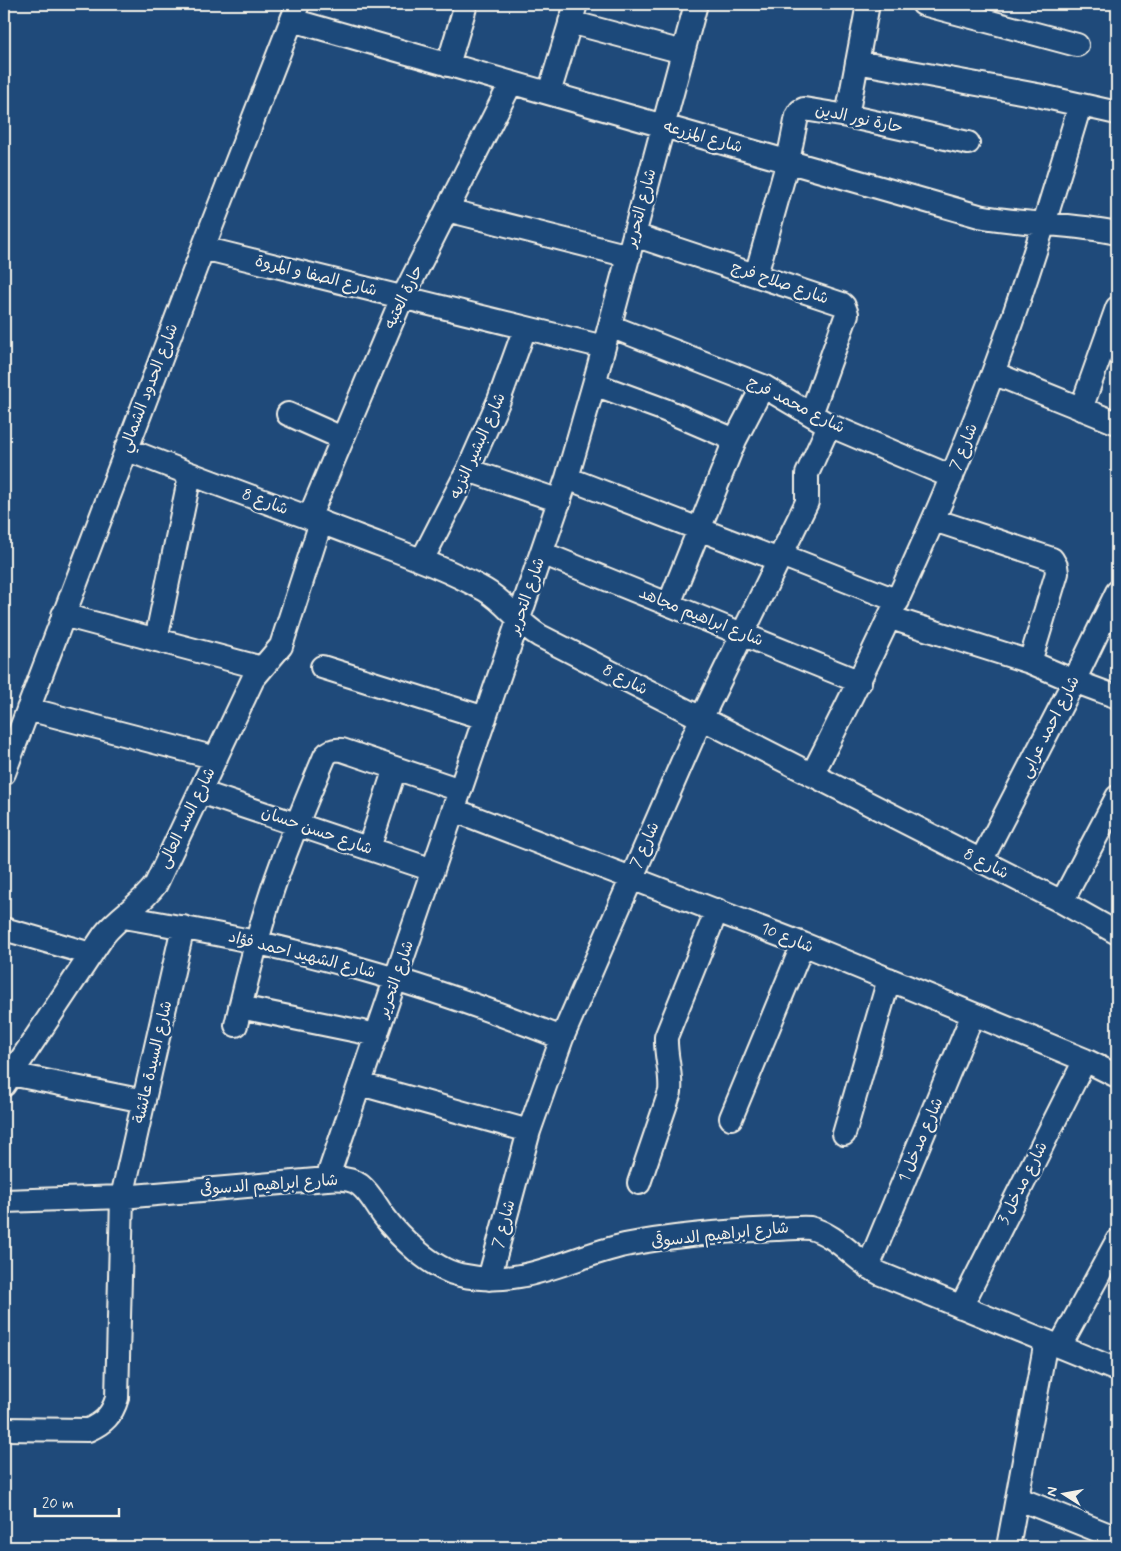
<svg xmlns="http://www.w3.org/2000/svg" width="1121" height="1551" font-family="Mynerve,'Playpen Sans Arabic',sans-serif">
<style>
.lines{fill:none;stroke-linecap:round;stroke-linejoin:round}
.minor-casing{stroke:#f4f1e8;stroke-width:26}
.minor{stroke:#1f4a7a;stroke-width:22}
.labels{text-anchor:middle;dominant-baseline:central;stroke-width:5;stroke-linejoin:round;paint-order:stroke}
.street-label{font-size:16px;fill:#f4f1e8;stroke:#1f4a7a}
</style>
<rect width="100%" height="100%" fill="#1f4a7a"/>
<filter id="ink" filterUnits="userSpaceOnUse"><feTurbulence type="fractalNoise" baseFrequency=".02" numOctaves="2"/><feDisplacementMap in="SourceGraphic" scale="10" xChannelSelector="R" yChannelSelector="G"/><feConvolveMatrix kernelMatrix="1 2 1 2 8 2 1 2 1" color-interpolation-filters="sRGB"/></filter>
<g filter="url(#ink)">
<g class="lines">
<defs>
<path id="minor" d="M923,4L1077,45
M292,20L979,216C1025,225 1071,223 1117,233
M570,22L683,52
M857,62L1037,95L1117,113
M448,65L466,4
M549,93L576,4
M847,116L868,4
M447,210L629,256
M634,235L842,304L844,306L847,314L811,414
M203,248L604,347
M756,275L788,161L797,116L800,111L804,109L847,116L968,143
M610,326L763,386L829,425L952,477
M993,373L1117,423
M594,384L665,410L735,440
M1081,409L1117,308
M288,414L342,438
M126,449C203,480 282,507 360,537C402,553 446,568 485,590C506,602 519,624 540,636L1062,902L1117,933
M468,470L560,501
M567,478L779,560
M309,518L399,305L511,83
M934,520L1052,559L1056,566L1057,573L1030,662
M542,553L860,682
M781,555L898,601
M422,560L468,470L499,400L525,328
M669,604L735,440L763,386
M63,615L262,668
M891,618L1030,662L1074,681L1117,697
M156,640L190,475
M322,667L485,718
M28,709L216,758
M4,773L203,248L298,4
M812,775C879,644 941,511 993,373C1026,285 1053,195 1080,105
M200,792L433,870
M454,810L803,944L1085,1060L1117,1076
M369,848L395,768
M981,861L1074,681L1117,592
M1062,902L1117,797
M124,917C204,931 283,946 361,969C429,988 496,1012 562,1038
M4,929L91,954
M240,1007L377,1035
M236,1025C247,979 258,932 273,888C288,843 307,799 325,756C330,750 335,749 342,750L460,790
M11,1074L144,1101
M360,1084L529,1131
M4,1085L104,935C119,916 141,905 156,884L253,679L281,646L321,522
M731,1118L803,944
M844,1134L889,979
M327,1179L567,478L594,384L696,4
M639,1183L670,1092C672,1073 665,1056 666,1037L717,910
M4,1201L122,1197L327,1179C338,1178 351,1178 360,1185C370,1193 376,1205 383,1215C399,1237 432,1269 460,1275C524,1289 566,1258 625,1245C675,1235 726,1231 776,1229C788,1229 799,1227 810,1228C838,1235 856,1262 881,1274L1117,1370
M868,1267L973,1014
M489,1279L529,1131L562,1038L701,719L807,502V474L829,425
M961,1307L1085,1060
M1060,1346L1117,1241
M4,1429L88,1430C104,1423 112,1415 117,1398L122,1197L183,927
M1017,1498L1117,1538
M1008,1547L1046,1341"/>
</defs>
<!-- minor casing -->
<use href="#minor" class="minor-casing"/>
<!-- minor -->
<use href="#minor" class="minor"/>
</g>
</g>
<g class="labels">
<!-- street labels -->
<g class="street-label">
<text transform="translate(859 119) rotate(12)">حارة نور الدين</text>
<text transform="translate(703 137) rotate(16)">شارع المزرعه</text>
<text transform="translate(641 208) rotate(-75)">شارع التحرير</text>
<text transform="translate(316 276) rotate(14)">شارع الصفا و المروة</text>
<text transform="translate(780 283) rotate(19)">شارع صلاح فرج</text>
<text transform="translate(404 297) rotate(-64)">حارة العتبه</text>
<text transform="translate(149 388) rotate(-69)">شارع الحدود الشمالي</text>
<text transform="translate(796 405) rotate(27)">شارع محمد فرج</text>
<text transform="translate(478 446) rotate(-66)">شارع البشير النزيه</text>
<text transform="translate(964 447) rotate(-68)">شارع 7</text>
<text transform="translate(265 502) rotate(20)">شارع 8</text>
<text transform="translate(527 596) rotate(-71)">شارع التحرير</text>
<text transform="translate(701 617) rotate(22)">شارع ابراهيم مجاهد</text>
<text transform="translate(625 680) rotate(27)">شارع 8</text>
<text transform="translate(1050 727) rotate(-63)">شارع احمد عرابى</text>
<text transform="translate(187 818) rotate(-64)">شارع السد العالى</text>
<text transform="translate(317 831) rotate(19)">شارع حسن حسان</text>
<text transform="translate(645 845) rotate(-66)">شارع 7</text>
<text transform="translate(986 864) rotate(27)">شارع 8</text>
<text transform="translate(787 938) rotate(22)">شارع 10</text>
<text transform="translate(302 955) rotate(14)">شارع الشهيد احمد فؤاد</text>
<text transform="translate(396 979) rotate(-71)">شارع التحرير</text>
<text transform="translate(153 1062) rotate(-77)">شارع السيدة عائشة</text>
<text transform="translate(921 1140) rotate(-67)">شارع مدخل 1</text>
<text transform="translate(1023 1183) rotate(-63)">شارع مدخل 3</text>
<text transform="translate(269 1185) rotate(-4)">شارع ابراهيم الدسوقى</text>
<text transform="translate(504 1224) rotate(-75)">شارع 7</text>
<text transform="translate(720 1235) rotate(-6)">شارع ابراهيم الدسوقى</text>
</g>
</g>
<!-- margin -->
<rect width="1121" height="1551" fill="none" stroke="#1f4a7a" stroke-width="20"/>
<rect x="10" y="10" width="1101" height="1531" fill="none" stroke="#f4f1e8" stroke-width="2" filter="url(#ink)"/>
<!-- north arrow -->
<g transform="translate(1064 1494) rotate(281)" stroke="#1f4a7a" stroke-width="4" paint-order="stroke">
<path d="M0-4L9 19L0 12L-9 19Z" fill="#f4f1e8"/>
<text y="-8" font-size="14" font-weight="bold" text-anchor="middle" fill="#f4f1e8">N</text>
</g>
<!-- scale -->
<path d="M35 1508v8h84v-8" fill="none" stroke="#f4f1e8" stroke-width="2.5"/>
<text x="42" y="1508" font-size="15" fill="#f4f1e8" stroke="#1f4a7a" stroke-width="4" paint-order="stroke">20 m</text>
</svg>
